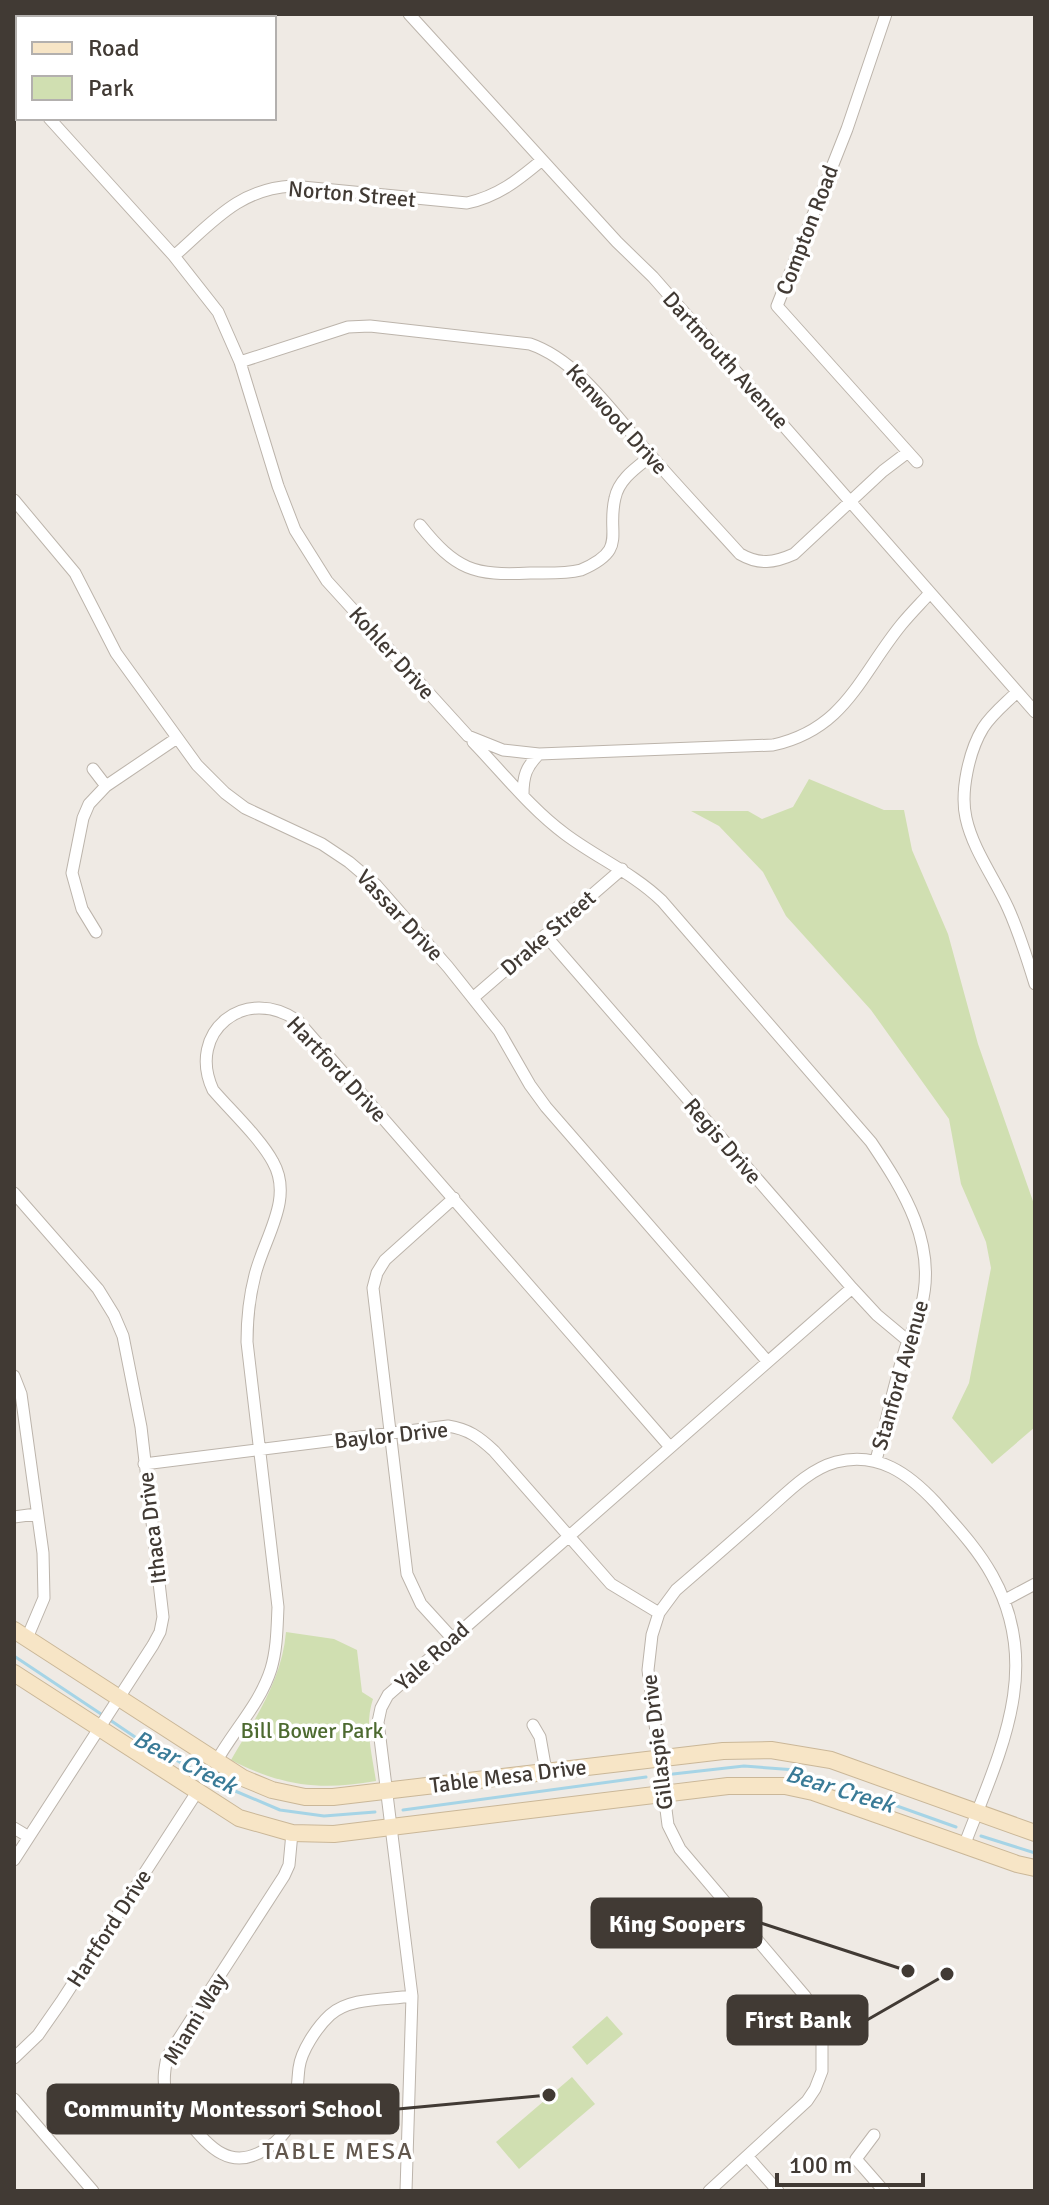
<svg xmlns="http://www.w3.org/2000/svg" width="1049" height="2205" font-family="Signika,sans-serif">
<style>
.green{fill:#d0dfb1}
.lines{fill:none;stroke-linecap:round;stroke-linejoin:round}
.stream{stroke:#a6d4e6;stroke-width:3}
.street-casing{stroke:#bcb4ab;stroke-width:13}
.secondary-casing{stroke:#cab798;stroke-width:18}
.street{stroke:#fff;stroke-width:11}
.secondary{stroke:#f7e5c6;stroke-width:16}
.labels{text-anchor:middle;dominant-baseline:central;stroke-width:7;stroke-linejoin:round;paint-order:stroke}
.street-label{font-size:22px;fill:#413a34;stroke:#fff}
.park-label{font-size:22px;fill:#4d6a30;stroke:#fff}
.water-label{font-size:24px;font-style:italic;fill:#3a7b97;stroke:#fff}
.neighbourhood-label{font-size:24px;letter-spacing:2px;fill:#62574d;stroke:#fff}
.leader{fill:none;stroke:#413a34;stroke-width:3}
.callout-dot{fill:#413a34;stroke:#fff;stroke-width:3}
.callout{fill:#413a34;stroke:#413a34;stroke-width:3}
.callout-label{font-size:24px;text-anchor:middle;font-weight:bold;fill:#fff}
</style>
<rect width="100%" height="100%" fill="#efeae4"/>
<!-- green -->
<path class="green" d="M809,779L884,810H904L912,850L948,934L978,1044L1035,1207V1427L992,1464L952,1418L969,1383L991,1268L986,1242L961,1184L949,1119L871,1010L786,916L763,872L719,826L691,811H748L762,819L793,807Z
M286,1632L334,1639L357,1650L362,1692L373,1699C364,1726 372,1754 376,1781C320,1791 282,1786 231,1760C255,1719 282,1680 286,1632Z
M607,2016L623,2034L587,2065L572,2047Z
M572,2077L595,2104L519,2169L496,2142Z"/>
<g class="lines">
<!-- stream -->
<path class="stream" d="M14,1656L104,1716
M110,1720L138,1739L221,1785L280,1810L324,1816L375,1812
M673,1774L744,1766L796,1770L956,1827
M403,1810L646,1777
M981,1836L1035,1853"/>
<defs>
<path id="street" d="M409,14L617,242L653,277L1035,712
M886,14L847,129L777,306L917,462
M14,75L18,80
M49,118L174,256L218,312L240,362L278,486L295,530L327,581L468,736L503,750L539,754L773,745C845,729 859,677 901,625C910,614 920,604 930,593
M174,256C212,223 238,189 292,186L467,203C498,196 517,181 542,160
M240,362L348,327L370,326L530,344C580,361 617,419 652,457C681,490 711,522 740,554C759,565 774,563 794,554L883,471L908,452
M14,500L75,573L116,653L197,765L225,793L245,808L322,844L349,862L376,885L448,967L499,1031L530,1085L546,1107L767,1361
M420,525C456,570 474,576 530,573C547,573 565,574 581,570C629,549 606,535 615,498C619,479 636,468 651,456
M1017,692C1005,704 992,714 983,728C969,751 960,792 966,818C973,850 995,879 1008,908C1019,932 1027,958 1035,984
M473,742C503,773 531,809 565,834C597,858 633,873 662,901L871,1142C904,1191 938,1245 921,1307C917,1323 908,1337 904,1353C893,1388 886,1424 876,1460
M93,769L106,786
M523,795C523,776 526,767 539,754
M96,932L82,909L72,873L83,818L89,804L106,786L177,738
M545,935L852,1288L877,1315L907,1340
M474,997L622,869
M14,1193L98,1289L114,1315L123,1336L141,1427L163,1617L160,1632L153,1645L14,1860
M14,1376L21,1394L43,1553L44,1598L27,1638
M144,1464L448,1426C468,1429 479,1437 494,1451L611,1584L659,1613
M14,1517L36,1514
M1005,1600L1035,1584
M452,1638L421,1604L407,1574L373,1288L377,1273L385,1260L454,1198
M533,1725L540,1737L546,1771
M216,1762C233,1731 260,1704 271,1669C277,1649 277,1628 278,1607L247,1342C247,1319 249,1298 255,1275C264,1238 294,1199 273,1162C261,1139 231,1111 213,1090C186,1032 245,984 298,1021L670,1447
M14,1828L29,1837
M292,1833L289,1865L284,1876L167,2057C165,2068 163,2077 165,2088C167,2099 178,2109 185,2118C208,2145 229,2173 266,2149C300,2127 295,2103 299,2068C301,2051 317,2027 330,2015C350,1997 386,2000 412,1996
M14,2058L38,2035L61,2002L197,1792
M14,2099L93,2191
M874,2135L856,2159L884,2191
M747,2156L778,2191
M406,2191L412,1996L378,1722L381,1708L388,1695L852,1288
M709,2191L807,2101L815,2089L822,2071V2035L816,2014L805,1996L680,1849L668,1825L648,1670L652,1635L659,1613L676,1590C705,1565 734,1540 763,1514C785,1495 807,1470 836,1462C878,1451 909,1474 936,1503C956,1526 977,1548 992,1575C1045,1669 998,1756 964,1846"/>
<path id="secondary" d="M14,1630L243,1778L272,1790L305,1797H333L723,1751L771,1750L831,1760L1035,1833
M14,1673L239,1818L292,1833L334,1834L728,1786H785L813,1792L1017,1864L1035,1868"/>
</defs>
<!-- street casing -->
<use href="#street" class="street-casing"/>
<!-- secondary casing -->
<use href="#secondary" class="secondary-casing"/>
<!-- street -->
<use href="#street" class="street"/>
<!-- secondary -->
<use href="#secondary" class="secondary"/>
</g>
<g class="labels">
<!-- street labels -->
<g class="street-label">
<text transform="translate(352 194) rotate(5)">Norton Street</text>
<text transform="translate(807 230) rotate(-69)">Compton Road</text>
<text transform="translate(726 360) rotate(48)">Dartmouth Avenue</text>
<text transform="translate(617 419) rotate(48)">Kenwood Drive</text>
<text transform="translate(392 653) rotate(48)">Kohler Drive</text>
<text transform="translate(400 915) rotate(47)">Vassar Drive</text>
<text transform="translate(548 933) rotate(-41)">Drake Street</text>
<text transform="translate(337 1069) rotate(47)">Hartford Drive</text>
<text transform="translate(723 1141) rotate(49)">Regis Drive</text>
<text transform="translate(900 1375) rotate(-74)">Stanford Avenue</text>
<text transform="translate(391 1435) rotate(-6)">Baylor Drive</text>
<text transform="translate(152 1528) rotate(-97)">Ithaca Drive</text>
<text transform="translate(432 1656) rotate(-42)">Yale Road</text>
<text transform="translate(657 1742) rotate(-97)">Gillaspie Drive</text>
<text transform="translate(508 1776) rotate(-7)">Table Mesa Drive</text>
<text transform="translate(109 1928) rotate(-57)">Hartford Drive</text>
<text transform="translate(195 2019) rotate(-59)">Miami Way</text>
</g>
<!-- park labels -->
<g class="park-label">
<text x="312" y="1730">Bill Bower Park</text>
</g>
<!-- water labels -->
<g class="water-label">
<text transform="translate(185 1762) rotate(27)">Bear Creek</text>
<text transform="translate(840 1789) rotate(17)">Bear Creek</text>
</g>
<!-- neighbourhood labels -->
<g class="neighbourhood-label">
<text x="338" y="2151">TABLE MESA</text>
</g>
</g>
<!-- callouts -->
<path class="leader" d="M908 1971L761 1923M947 1974L867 2020M549 2095L398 2109"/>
<g class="callout-dot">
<circle cx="908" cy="1971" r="8"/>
<circle cx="947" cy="1974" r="8"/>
<circle cx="549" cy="2095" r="8"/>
</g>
<g class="callout">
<rect x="592" y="1899" width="169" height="48" rx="8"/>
<rect x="728" y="1996" width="139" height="48" rx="8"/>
<rect x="48" y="2085" width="350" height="48" rx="8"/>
</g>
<g class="callout-label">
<text x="677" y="1932">King Soopers</text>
<text x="798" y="2028">First Bank</text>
<text x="223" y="2117">Community Montessori School</text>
</g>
<!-- border -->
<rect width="1049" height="2205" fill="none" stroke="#413a34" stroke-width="32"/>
<!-- legend -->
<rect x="16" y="16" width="260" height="104" fill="#ffffff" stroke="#b3b0ae" stroke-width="2"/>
<rect x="32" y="42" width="40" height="12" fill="#f7e5c6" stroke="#b3b0ae" stroke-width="2"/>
<text x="88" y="56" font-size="24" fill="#413a34">Road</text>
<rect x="32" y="76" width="40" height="24" fill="#d0dfb1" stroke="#b3b0ae" stroke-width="2"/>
<text x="88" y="96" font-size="24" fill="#413a34">Park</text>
<!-- scale -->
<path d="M777 2173v12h146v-12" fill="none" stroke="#413a34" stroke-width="4"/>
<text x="789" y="2173" font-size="24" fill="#413a34" stroke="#ffffff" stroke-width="6" paint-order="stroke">100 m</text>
</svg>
